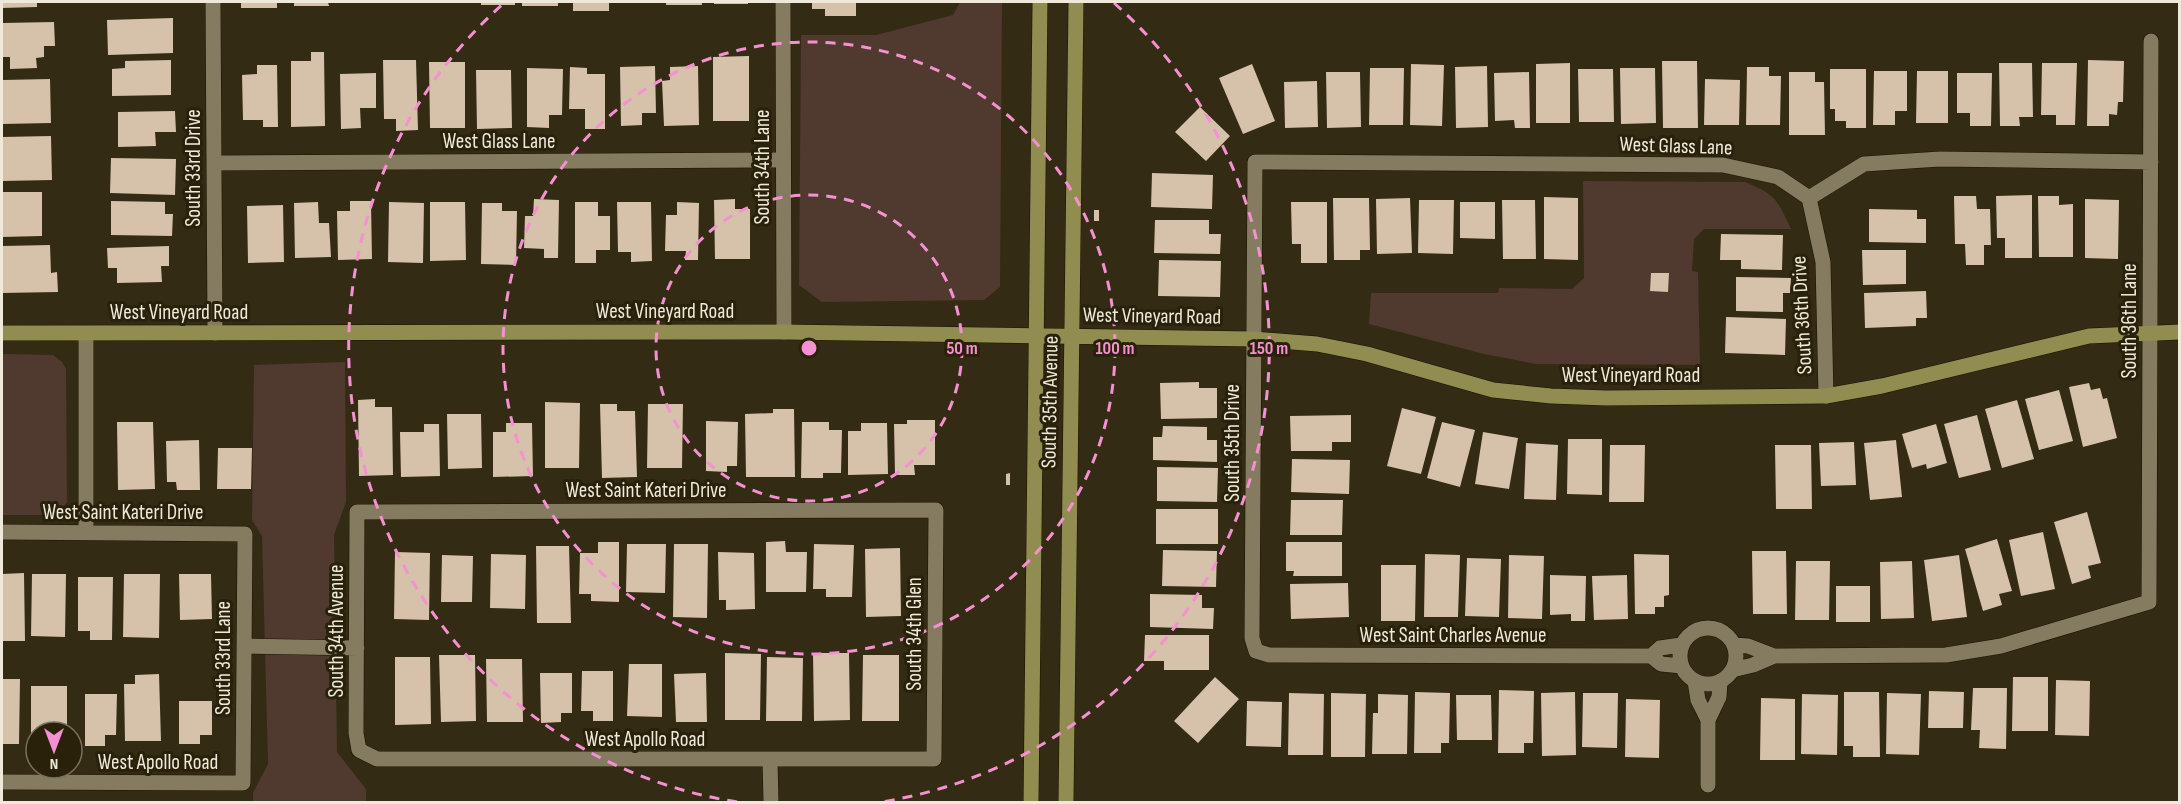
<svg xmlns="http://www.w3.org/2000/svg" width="2181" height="804" font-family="'Sofia Sans Condensed',sans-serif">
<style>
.green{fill:#50392e}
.building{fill:#d6c1aa}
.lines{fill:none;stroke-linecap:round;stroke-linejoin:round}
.street-casing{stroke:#1b1300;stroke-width:16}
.secondary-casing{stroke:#1b1300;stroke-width:16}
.street{stroke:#847b61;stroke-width:15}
.secondary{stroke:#918d50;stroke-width:15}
.ring{fill:none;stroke:#f590d1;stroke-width:3;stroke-dasharray:10 8}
.labels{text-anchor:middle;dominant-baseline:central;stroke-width:6;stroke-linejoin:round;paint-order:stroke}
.street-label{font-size:21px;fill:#eee9db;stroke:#29210a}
.centre{fill:#f590d1;stroke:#29210a;stroke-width:3}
.ring-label{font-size:18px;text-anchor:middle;font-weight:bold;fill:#f590d1;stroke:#29210a;stroke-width:6;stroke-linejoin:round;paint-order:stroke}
</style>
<rect width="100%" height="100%" fill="#332b14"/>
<!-- green -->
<path class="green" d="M960,2H1002L1000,287L984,300L822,302L799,285L801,35H876L953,15Z
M1583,181L1745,182C1776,195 1777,199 1791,229H1704L1694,239L1692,271L1698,272L1700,365L1536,364L1484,354L1369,324L1371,293H1498L1499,288L1572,289L1584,278Z
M2,354L53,355L62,362L66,369L67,502L61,510L54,515H2Z
M345,362L346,502L334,535L337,752L366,789V802H253V793L268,764L262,536L252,520L254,365Z"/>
<!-- building -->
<path class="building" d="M2,2H37V7L2,8Z
M241,2H277V8H241Z
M294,2H328L329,6H294Z
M481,2H515V5H481Z
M522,2H558V6H522Z
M573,2H609V11H573Z
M666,2H702V5H666Z
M714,2H748V4H714Z
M812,2H856V16H825V9H812Z
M173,18V53L108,55L107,20Z
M54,22L55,46H44V57L36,58L37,68L10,69V57H2V23Z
M311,52H324L325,126L291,127V61H311Z
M749,56V121H713V57Z
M171,60V95L112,96V69L125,68V61Z
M383,60H416L418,130L396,131V119H384Z
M2088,60L2124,61L2123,102H2118L2117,115L2109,114V126H2087Z
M1662,61H1697L1698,128H1663Z
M429,62H465V128H430Z
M1570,63V123H1536V64Z
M1999,63H2032L2033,117H2019L2020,126H2000Z
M2042,63H2077L2075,125H2056V115H2041Z
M1252,64L1275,121L1243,134L1219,78Z
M1411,64L1444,65L1442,126L1410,125Z
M257,65H277L278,127H263V120H243L242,75L257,74Z
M655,66L656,113H642V125L621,126L620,67Z
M698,66L699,125L664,126L662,81L670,80V67Z
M1487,66L1488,127L1456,128L1455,67Z
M570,67L587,68V74H605V129H585V109H569Z
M1747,67H1769V76H1781L1780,125H1746Z
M527,68L563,69L562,115H549V128L527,127Z
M1370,68H1404L1403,125H1369Z
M1620,68H1655L1656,123L1621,124Z
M1578,69H1613L1614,122H1579Z
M1830,69H1866V128H1846V121H1835V109H1830Z
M476,70H511L512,128L477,129Z
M1874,71H1907V111H1895V125H1873Z
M1917,71H1948V123H1916Z
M1326,72H1360L1361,127L1327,128Z
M1529,72L1530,128H1515L1514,120L1495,121L1494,73Z
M1789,72H1815V82H1824L1825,135H1789Z
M376,73V108H360L361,128L341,129L340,74Z
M1957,73H1992L1991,126H1970V113H1957Z
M50,79L51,123L2,124V80Z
M1705,79L1740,80L1739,125H1704Z
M1317,81L1318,127L1285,128L1284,82Z
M1200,107L1230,136L1206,161L1175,132Z
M175,111L176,132H155L156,146L118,147V112Z
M51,136L52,180L2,181V137Z
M111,158L176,159L175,195L110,193Z
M1152,173L1213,175L1212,209L1151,207Z
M2,192H42V236L2,237Z
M2032,195V258H2005V238H1997L1996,196Z
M1954,196H1976L1977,209H1990L1991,245H1984V265H1966L1965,244H1955Z
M2038,196H2059V205L2073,204V257H2039Z
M1544,197L1578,198V260L1544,259Z
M1333,198H1369L1370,250H1360V260H1334Z
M1410,198L1412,253L1377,254L1376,199Z
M534,199L559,200L558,258H544V249L524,248L525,216H533Z
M735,199V209H750V259H715L714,200Z
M2085,199L2119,200L2118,259L2085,258Z
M1419,200H1454L1453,254L1418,253Z
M1502,200H1535L1536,259H1503Z
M111,201L165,202V214H173L172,236L111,235Z
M350,201H371L372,259L338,260L337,211H350Z
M318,202L319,223H329L331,257L295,258L294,203Z
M389,202L424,203L423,263L388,262Z
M430,202H465L466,260L430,261Z
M575,202H598V216H610V250H596V263H575Z
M617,202H651L652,261L631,262V252H618Z
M677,202L699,203L698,260H685L686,251H665L666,215H677Z
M1291,202H1327V263H1301V244H1292Z
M1460,202H1495V239L1460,238Z
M482,203H502V211H517L516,265L481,264Z
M283,205L284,262L248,263L247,206Z
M1869,209L1917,210V219H1926V243L1869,242Z
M1094,210H1099V221H1094Z
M1155,220H1209V234H1221L1220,254L1154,253Z
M1721,234L1783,235L1782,270L1741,269V260H1720Z
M50,245L51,273L57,272L58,292L2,293V246Z
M169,246V266H161L162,282L117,283V268H108L107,248Z
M1862,250H1906V284L1863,285Z
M1159,260L1221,261L1220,297L1158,296Z
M1651,273H1669L1668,292L1650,291Z
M1736,277L1791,278L1790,293H1783V312L1736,311Z
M1926,291L1927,318H1916V326L1865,328L1864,293Z
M1726,317L1786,319L1785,355L1725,353Z
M1199,382V388H1217V418L1161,419L1160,383Z
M2089,383L2091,390L2100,388L2103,399L2107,398L2117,438L2083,447L2069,387Z
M2059,390L2073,441L2039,450L2025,399Z
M375,399V407H392L393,475L359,476L358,400Z
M2017,400L2034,459L2002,468L1985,409Z
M545,402L580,403L579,468H545Z
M600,404H617V411H635L637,477L602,478Z
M648,404H683L682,468H647Z
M1402,408L1436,417L1421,474L1387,466Z
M773,409H794L795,477H746L745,414L773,413Z
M447,414H481L482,468L448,469Z
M1351,415V442H1332V451H1291L1290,416Z
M1977,415L1991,470L1959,478L1944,424Z
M907,420H935V465H914L915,475H895L894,424H907Z
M706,421L738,422L737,466H727V472L706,471Z
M117,422H153L155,489L118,490Z
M802,422H829V430H842L841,473H823V478H801Z
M1442,422L1475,430L1460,487L1427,478Z
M506,423H532L533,476L493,477V432H506Z
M861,423H887L888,474L848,475V431H861Z
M424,424H439L440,476L401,477L400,432H424Z
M1936,424L1947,463L1927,469L1926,464L1912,468L1902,434Z
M1163,426L1207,427V440H1217V462L1153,460V437H1162Z
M1483,432L1518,438L1509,489L1475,484Z
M1568,439H1602V495L1567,494Z
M199,440L200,490H177L176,482H167L166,441Z
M1896,440L1902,497L1870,500L1864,443Z
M1854,442L1856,485L1821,486L1819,443Z
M1526,443L1558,445L1556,500L1524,499Z
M1610,445H1645L1644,502H1609Z
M1775,445H1811L1812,509H1776Z
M218,448H252L251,489H217Z
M1292,459L1350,460L1349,494L1291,492Z
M1157,467L1218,468L1217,502L1157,501Z
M1010,473V485H1006V474Z
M1291,500H1343L1342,535H1290Z
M1156,509H1218V544H1156Z
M2087,512L2101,563L2088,566L2091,578L2072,584L2054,522Z
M2043,532L2055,589L2021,596L2009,540Z
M1997,539L2012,591L1999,594L2002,605L1983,611L1965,549Z
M785,541L786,552H807L806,592H766V542Z
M598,542H619V602L591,601V594H579L580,553H598Z
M1286,542H1342V576H1293L1294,571H1286Z
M627,544H666L665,593L626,592Z
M674,544H708L707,618L673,617Z
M814,544L854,545L852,597H826V589H813Z
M536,546H569L571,623H537Z
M900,548L901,616L866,617L865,549Z
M1163,550L1217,551L1216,587L1162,586Z
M1752,551H1786L1787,614H1753Z
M395,552L430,553L429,620L394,619Z
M718,552L754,553L755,609L726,610V600H719Z
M491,554L526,555L525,609L490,608Z
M1425,554L1460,555L1458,617H1424Z
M1634,554L1669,555V595L1664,596V607H1655V614H1635Z
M442,555L473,556L472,602H441Z
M1509,555L1544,556L1542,619L1508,618Z
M1959,555L1967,617L1932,621L1924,560Z
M1467,558L1501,559L1499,617L1465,616Z
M1796,561H1830L1829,620H1795Z
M1912,561L1914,618L1881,619L1880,562Z
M1381,565H1416L1415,621H1381Z
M24,573L25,641H2V574Z
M32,574H66L65,637L31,636Z
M124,574H160L159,638L123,637Z
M179,574H211L212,619L180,620Z
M1550,575L1586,576L1585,621H1571V614L1550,615Z
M1627,575L1628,619L1594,620L1592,576Z
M78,577H113L112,640H90V631H78Z
M1348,583L1349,617L1291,619L1290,584Z
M1836,586H1870V622H1836Z
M1150,594L1202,595V608H1214L1213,629L1150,627Z
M1145,635H1209V670H1164V661H1144Z
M725,653L761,654L760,720H725Z
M813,653H849L850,720L814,721Z
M439,655H475L476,721L441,722Z
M863,655H899V721H862Z
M395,657H430L431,724L395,725Z
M767,657L803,658L802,721H766Z
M486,659H522L523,722H487Z
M629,664H662V717L627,716Z
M582,671H613V721H593V711H581Z
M540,673H572V713H561V722L541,723Z
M706,673L707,722H676L674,674Z
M159,674L161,741H125L124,684H135V675Z
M1215,677L1239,699L1198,743L1174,721Z
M2013,677H2048V731H2012Z
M2,679H20L19,744H2Z
M2056,680L2090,681L2089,736L2055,735Z
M31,686H67V732H36V743H31Z
M1973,688H2007L2006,749L1979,748L1980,730H1971Z
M1499,690L1534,691L1533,743H1524V753H1498Z
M1929,691L1964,692L1963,728H1928Z
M1415,692L1450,693L1449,743H1441V753H1414Z
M1575,692L1576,755L1542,756L1541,693Z
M1844,692H1879L1880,757H1853V746H1844Z
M1289,693L1324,694L1323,755H1288Z
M1331,693L1366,694L1365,757H1331Z
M1583,693H1618L1617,748L1582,747Z
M1887,693L1921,694L1919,755L1886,754Z
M85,694H117L116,735H105V746H85Z
M1378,694L1408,695L1407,754H1372L1373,713H1378Z
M1802,694L1838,695L1837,755L1801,754Z
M1456,695H1491L1492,740H1457Z
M1761,698L1795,699V760H1760Z
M1626,699L1660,700L1659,758L1625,757Z
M179,701H212V735H200V744H179Z
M1247,701L1282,702L1281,747L1246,746Z"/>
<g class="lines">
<defs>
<path id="street" d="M213,2L215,333
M783,2L784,332
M214,163L783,160
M1809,198L1823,262L1826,396
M86,334V532
M936,510L934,759H377L359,750L356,733L357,512Z
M2,532L245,534L243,783L2,782
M1680 656a28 28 0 1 1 56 0a28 28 0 1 1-56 0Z
M1734,645L1748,646L1774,656L1946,655L2001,646L2149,602L2151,41
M244,646L357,648
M1651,656L1660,648L1681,645
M1682,666L1661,664L1651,656L1269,655L1256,651L1252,638L1255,162L1723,165L1778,177L1809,198L1864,164L1940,159L2151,162
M1732,670L1753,665L1774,656
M1695,681L1698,700L1708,720
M770,760L771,802
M1708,785V720L1719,697L1720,681"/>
<path id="secondary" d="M2,333L784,332L1254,339L1317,344L1367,354L1493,390L1551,396L1606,398L1826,396L1882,386L2089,336L2180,332
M1031,802L1040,2
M1066,802L1076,2"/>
</defs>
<!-- street casing -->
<use href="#street" class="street-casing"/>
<!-- secondary casing -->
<use href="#secondary" class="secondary-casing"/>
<!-- street -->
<use href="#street" class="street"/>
<!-- secondary -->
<use href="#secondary" class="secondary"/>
</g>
<!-- distance rings -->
<g class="ring">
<circle cx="809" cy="348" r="153"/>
<circle cx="809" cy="348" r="306"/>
<path d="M737 802A460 460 0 0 1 504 3M1114 3A460 460 0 0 1 881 802"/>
</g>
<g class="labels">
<!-- street labels -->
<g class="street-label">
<text x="499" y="141">West Glass Lane</text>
<text transform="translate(1676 146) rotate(2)">West Glass Lane</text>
<text transform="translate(762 167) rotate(-90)">South 34th Lane</text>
<text transform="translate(193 168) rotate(-90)">South 33rd Drive</text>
<text x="665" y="311">West Vineyard Road</text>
<text x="179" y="312">West Vineyard Road</text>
<text transform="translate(1802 315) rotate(-93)">South 36th Drive</text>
<text transform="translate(1152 316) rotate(1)">West Vineyard Road</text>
<text transform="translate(2129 321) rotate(-90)">South 36th Lane</text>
<text x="1631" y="375">West Vineyard Road</text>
<text transform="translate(1050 402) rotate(-89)">South 35th Avenue</text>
<text transform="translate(1232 443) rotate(-90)">South 35th Drive</text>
<text x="646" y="490">West Saint Kateri Drive</text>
<text x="123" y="512">West Saint Kateri Drive</text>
<text transform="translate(336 631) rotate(-90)">South 34th Avenue</text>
<text transform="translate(914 634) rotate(-90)">South 34th Glen</text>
<text x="1453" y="635">West Saint Charles Avenue</text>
<text transform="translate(223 658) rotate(-90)">South 33rd Lane</text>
<text x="645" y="739">West Apollo Road</text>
<text x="158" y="762">West Apollo Road</text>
</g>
</g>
<circle cx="809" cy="348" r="9" class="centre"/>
<g class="ring-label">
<text x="962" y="354">50 m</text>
<text x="1115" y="354">100 m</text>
<text x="1269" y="354">150 m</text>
</g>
<!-- border -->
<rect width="2181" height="804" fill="none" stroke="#eee9db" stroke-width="6"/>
<!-- north arrow -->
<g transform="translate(54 750) rotate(180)"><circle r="28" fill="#29210a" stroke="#78715e" stroke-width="1.5"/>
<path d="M0-4.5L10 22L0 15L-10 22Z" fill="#f590d1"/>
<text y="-9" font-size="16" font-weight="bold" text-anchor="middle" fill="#eee9db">N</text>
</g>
</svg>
